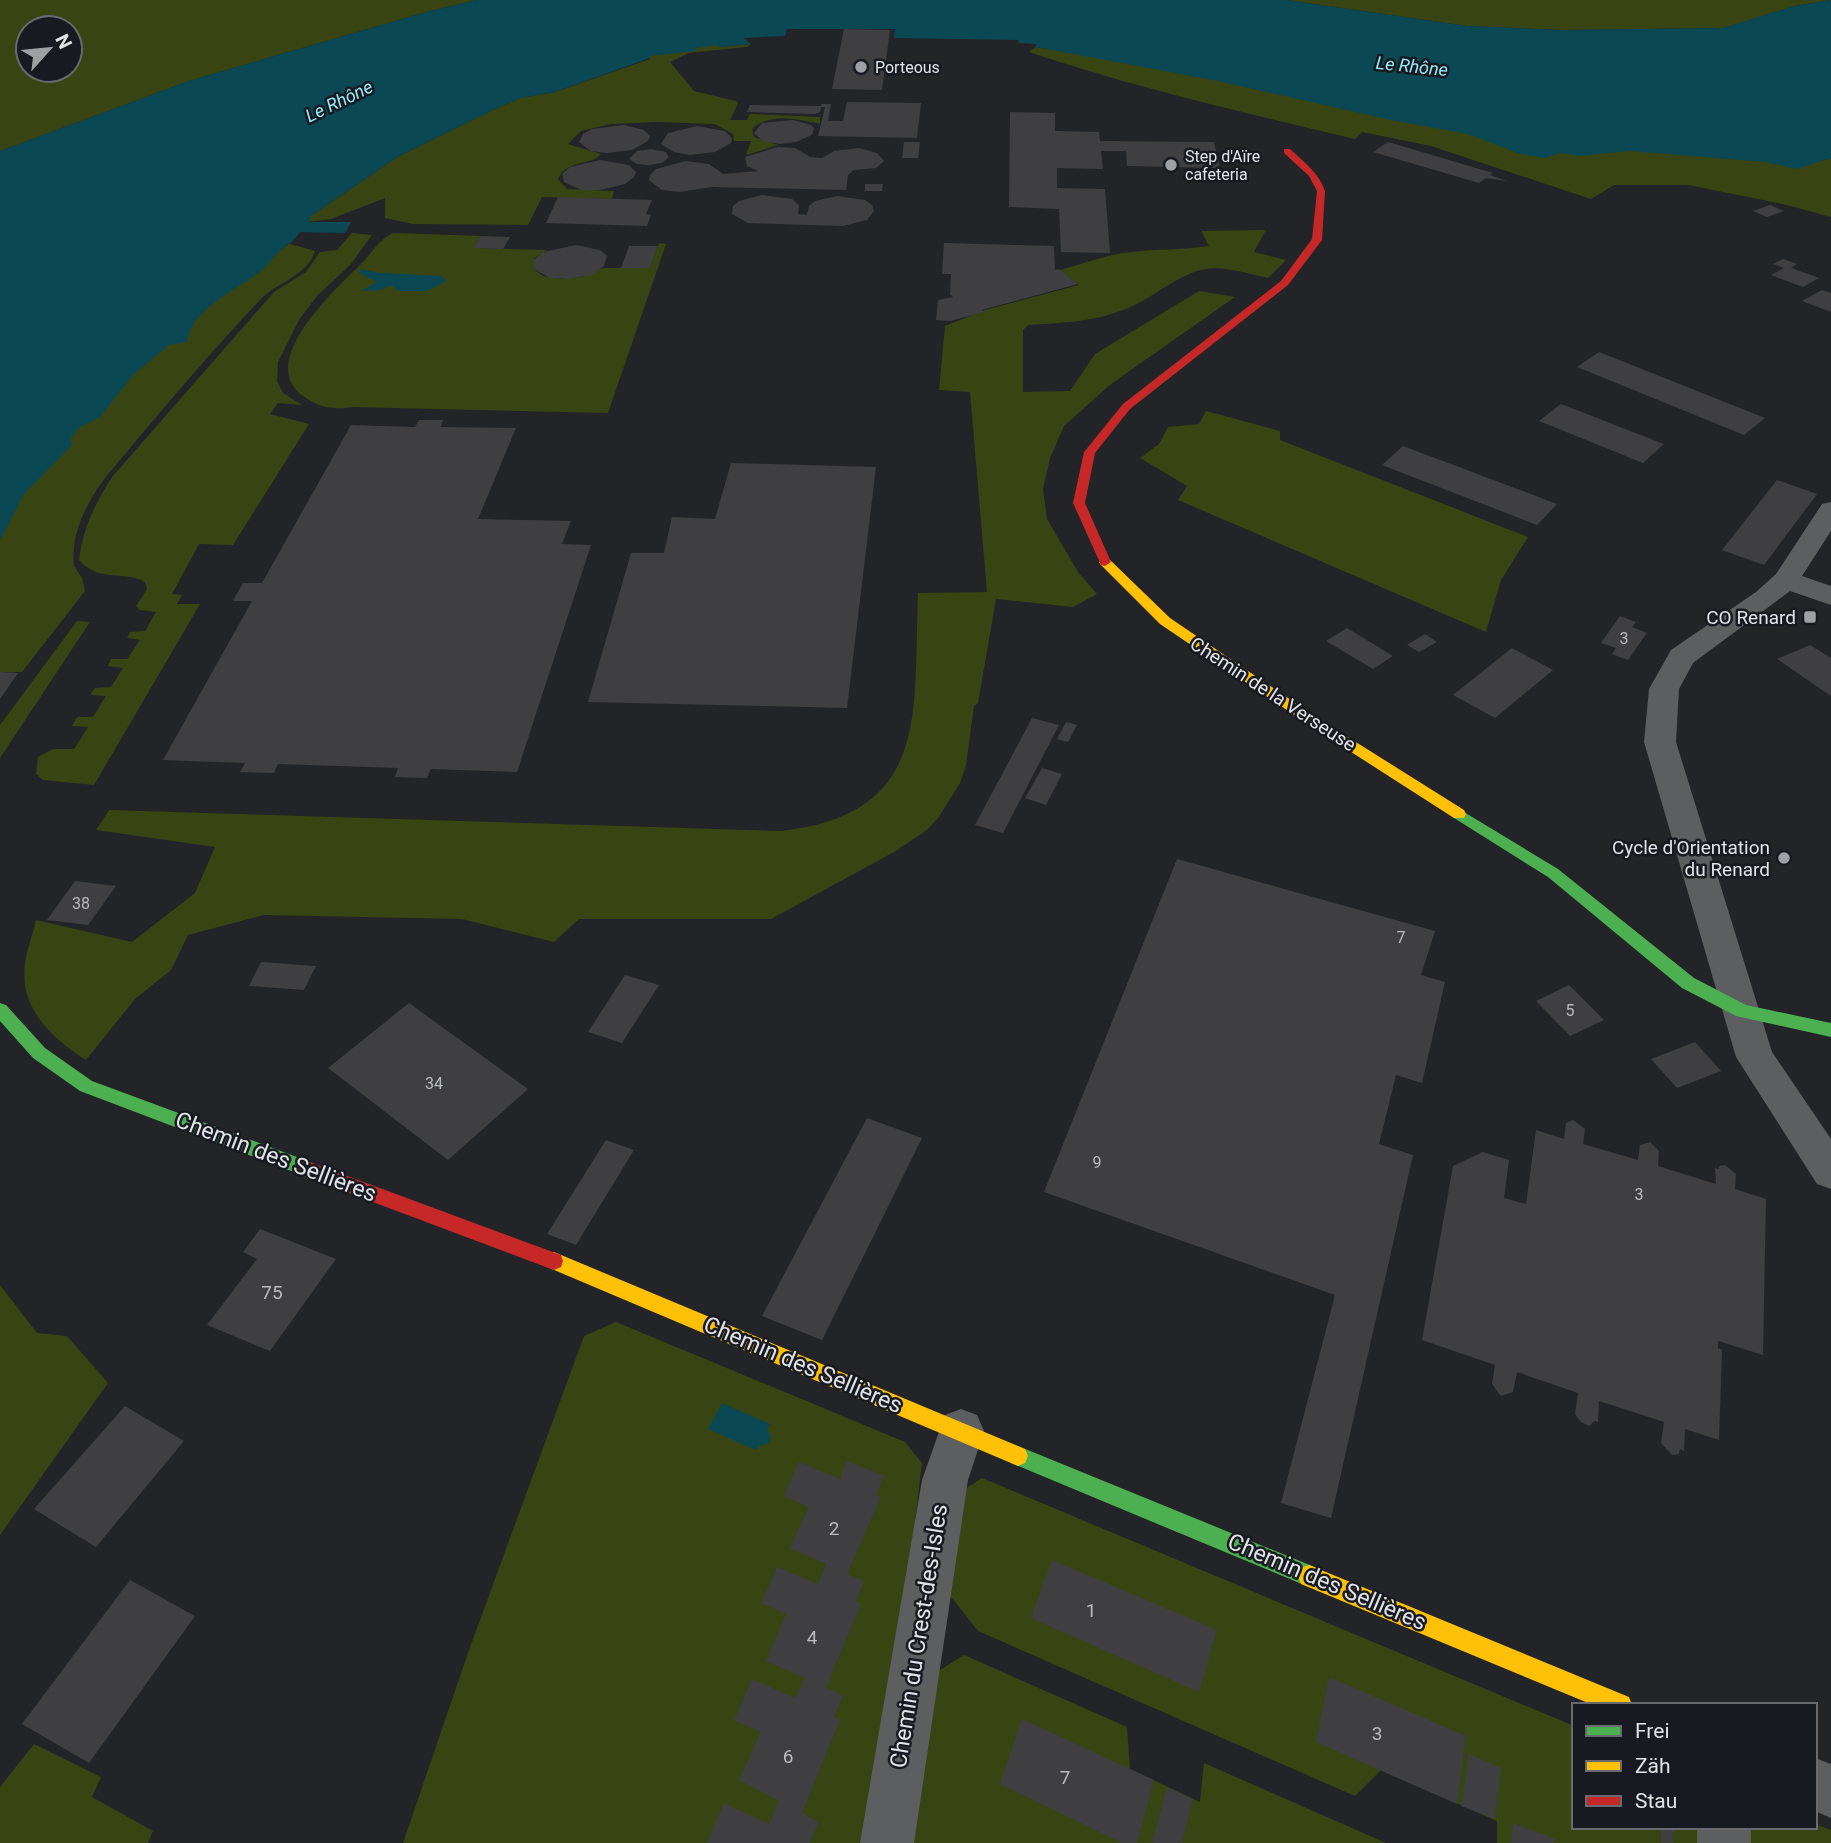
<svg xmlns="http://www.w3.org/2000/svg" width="1831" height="1843" font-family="Roboto,sans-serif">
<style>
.green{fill:#394413;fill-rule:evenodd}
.water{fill:#0a4953}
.building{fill:#3f3f41}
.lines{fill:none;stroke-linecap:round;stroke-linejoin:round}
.street{fill:#5c5e60;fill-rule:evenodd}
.fast{fill:#4caf50;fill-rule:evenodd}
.slow{fill:#ffc107;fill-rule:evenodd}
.jam{fill:#c62828;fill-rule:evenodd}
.poi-dot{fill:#9ea0a4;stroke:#171a20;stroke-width:2.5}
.labels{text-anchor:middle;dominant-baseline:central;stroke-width:5;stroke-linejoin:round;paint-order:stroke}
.far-poi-label{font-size:16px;fill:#e1e3e7;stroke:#171a20;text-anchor:start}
.number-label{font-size:16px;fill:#b8babe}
.far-water-label{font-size:18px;font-style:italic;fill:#97e8f7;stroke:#171a20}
.poi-label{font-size:19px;fill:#e1e3e7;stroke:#171a20;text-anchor:end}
.street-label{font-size:19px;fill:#e1e3e7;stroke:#171a20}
.near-number-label{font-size:19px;fill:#b8babe}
.near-street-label{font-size:23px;fill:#e1e3e7;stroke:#171a20}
</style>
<rect width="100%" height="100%" fill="#222427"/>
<!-- green -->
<path class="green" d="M0,0H477L430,11L189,81L0,151ZM28,28H70V70H28Z
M1286,0H1831L1795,6L1724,28L1562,30L1467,26Z
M716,44L719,47L751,44L747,47L689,53L670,62L694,91L736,101L738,103L730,120H747L750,114L820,117V124C797,119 771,112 752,129L754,137L778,145L746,155L751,141H734L733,134L715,124L658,122L611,124L581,131L568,144L601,154C589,167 567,159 558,179L567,189L614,191L612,199L542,197L528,225L413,224L385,218V198L331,219L307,222L312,215L399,156L499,107L521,98L555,92L650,59L647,56Z
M1036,47L1822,161L1831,158V217L1787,205L1688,185H1614L1591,199L1431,146L1362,132L1355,139C1246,113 1136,88 1029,52Z
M1266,230L1254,252L1286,260L1268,278C1248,274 1225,266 1205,269C1175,275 1152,300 1123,310C1093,322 1060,323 1028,325L1023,330V392L1070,391L1095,354L1199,291L1235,297L1111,384L1064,426L1050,458L1043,489L1047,519L1078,572L1097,594L1073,607L996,599L978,703L974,706L966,765L960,783L938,818L927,830L894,852L771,919H579L554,942L462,919L264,915L188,935L171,970L135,999L86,1060C51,1038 19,1008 25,963C27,949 33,934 36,920L132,942L195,893L215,847L96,830L109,810L781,831C932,814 913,712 918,593L987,592L970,392L939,390L945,326L985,310L1079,285L1060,270C1083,264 1108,254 1131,252C1158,249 1183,250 1209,246L1201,231Z
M352,233L372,235L351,264L317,296L299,320L278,362L277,381L283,393L302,405L278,403L270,414L309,424L233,545L199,544L172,594L182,595L177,604H200L94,785L43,780L36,774L38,757L53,749H74L88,727L72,726L77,717H93L106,696L90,695L95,688L111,687L123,668L108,666L111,659H127L140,640L127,638L130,632L145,631L156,612L140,610L136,606L147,589L145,582C120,569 101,584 79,560C84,525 94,506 112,477L274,292L306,272L320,252L337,250Z
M393,233L481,236L475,248L547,250L535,258L534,269L543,276L562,279L582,277L602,268H650L659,243L666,244L608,413L353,407C334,410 319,408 303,396C256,363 333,291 359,266C371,255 377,241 393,233Z
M296,239L290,244L315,251C307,276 277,282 260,300C206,357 156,417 105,478C87,502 70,535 74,566L82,578L85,591L22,672H0V484L155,337Z
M1206,411L1280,431V440L1528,537L1501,580L1486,632L1178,500L1187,486L1140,458L1159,444L1168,427L1199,424Z
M77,621L90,622L0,758V725Z
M0,1285L37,1333L67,1336L108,1383L0,1535Z
M616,1322L905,1442L922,1463L906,1599L863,1843H403L469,1650L584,1336Z
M982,1478L1574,1726V1827H1707L1706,1843H1497V1821L1381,1770L1355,1796L978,1631L947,1592L958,1500L968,1487Z
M964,1655L1127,1727L1130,1769L1200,1802L1204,1763L1386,1843H909L932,1675Z
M34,1744L101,1777L92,1797L153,1831L148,1843H0V1787Z
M1815,1824L1831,1830V1843H1744V1827H1815Z"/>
<!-- water -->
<path class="water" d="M477,0H1286L1467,26L1562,30L1723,28L1795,6L1831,0V158L1797,169L1765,162L1630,151L1578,156L1561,153L1545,158L1520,154L1468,134L1391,120L1218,81L1036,47V44L1019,43L1018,40L894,38L895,29H787L785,36L743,38L751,44L719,47L716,45L696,48V51L649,56L650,58L555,92L521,98L499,107L399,156L312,215L308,222H351L345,233L300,232C295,241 287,244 280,251C273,257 268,265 261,271C237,290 191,308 187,342L169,345L134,374L99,418L80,427L70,439L72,445L24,494L0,540V151L189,81L430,11Z
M361,269L380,273L442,276L447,281L427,291H398L392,285L381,290L361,291L377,282L359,273Z
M722,1403L770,1424L767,1429L771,1437L769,1443L759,1446L756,1450L708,1429Z"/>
<!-- building -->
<path class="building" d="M844,29L890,30L882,90L832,89Z
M847,102L921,103L917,138L818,136L825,107H821L820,112L815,114L747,112L750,105L821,106L822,104H831L828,121H843Z
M1010,112L1055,113V131L1099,132L1100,141L1214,142L1220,168L1127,166L1126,151H1101L1103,169L1057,168V188L1105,189L1110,253L1061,252L1059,209L1009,207Z
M793,120L811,125L814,128L812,135L796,142L780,144L763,141L754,133L762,123Z
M624,125L644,130L650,136L648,141L632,150L607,153L591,151L579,142L583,134L592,129Z
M697,126L725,131L732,138L731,143L715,152L690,155L674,152L661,144L668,133Z
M904,142H920L918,158H902Z
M1388,142L1493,173L1490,175L1507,181L1486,178L1479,183L1373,152Z
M778,147L795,148L810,157L822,158L834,151L859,148L877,153L884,161L876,168L854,170L848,175L846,190L712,187L679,192L662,190L649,180L650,175L656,169L686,161L709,164L723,174L758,171L747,166L745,157Z
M651,149L666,152L669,157L662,163L648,165L637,164L629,159L637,151Z
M600,160L629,165L636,172L634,177L625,184L600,190H581L564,182L562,174L570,167Z
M865,184H883L882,191H865Z
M762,195L792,199L799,205L798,214L807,215L809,206L815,201L837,196L865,200L872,205L874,211L867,220L843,226L748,223L732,214L733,206L739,201Z
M558,197L652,200L646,214L651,215L647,226L546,223Z
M1770,205L1784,211L1767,217L1753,211Z
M481,236L510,237L503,249L474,248Z
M944,243L1054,246L1055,270L1059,269L1078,284L982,310L984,312L950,321L936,320L938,300L953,297L950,294L951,274H942Z
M576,245L600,250L607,256L604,266L591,275L568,279L550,278L534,269V260L543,252Z
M629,246H658L650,268H621Z
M1783,259L1797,264L1791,268L1819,278L1803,287L1771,275L1784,268L1773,264Z
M1822,290L1831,293V312L1802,301Z
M1599,352L1765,418L1744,435L1577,367Z
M1561,404L1664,444L1643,463L1539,421Z
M419,420H443L441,427L516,428L478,519L571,521L562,544L591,545L517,772L431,769L427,778L395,777L398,768L278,764L274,773L240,772L245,763L163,760L252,601H233L235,597L243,583H262L351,425L415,427Z
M1403,446L1557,504L1537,525L1382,465Z
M731,463L876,467L847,708L588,702L631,553H664L672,517L715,519Z
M1777,480L1817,494L1764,565L1722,550Z
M1620,616L1636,622L1632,627L1647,633L1628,660L1612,654L1616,648L1601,643Z
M1347,628L1393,656L1373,669L1326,641Z
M1425,634L1437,642L1419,652L1407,645Z
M1810,645L1831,658V696L1777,659Z
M1512,648L1553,670L1495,718L1453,695Z
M0,672L18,673L0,699Z
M1032,718L1059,725L1003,833L975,825Z
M1066,722L1077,725L1068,742L1057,739Z
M1042,768L1062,774L1046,805L1025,798Z
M1177,859L1435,931L1421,975L1445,982L1422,1083L1396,1075L1379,1144L1413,1155L1331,1518L1281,1503L1335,1295L1044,1192Z
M75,881L116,886L88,925L47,920Z
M261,962L316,966L304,990L249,986Z
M625,975L659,985L622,1043L588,1032Z
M1569,985L1604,1020L1570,1036L1536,1001Z
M409,1003L528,1089L448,1160L328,1068Z
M1695,1042L1721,1071L1677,1088L1651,1059Z
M867,1118L922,1138L822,1340L762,1316Z
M1573,1120L1585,1129L1583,1144L1638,1160L1640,1145L1650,1142L1659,1151L1658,1166L1716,1184L1715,1168L1719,1169V1166L1725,1165L1736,1174L1735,1189L1766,1199L1763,1355L1718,1341V1348L1722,1350L1719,1440L1685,1429L1684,1451L1680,1449L1679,1454L1672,1455L1661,1443L1664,1422L1599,1401L1598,1422L1595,1421L1589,1426L1581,1422L1575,1414L1578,1393L1517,1372L1513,1392L1501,1396L1492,1384L1495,1365L1422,1340L1453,1166L1483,1152L1509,1160L1504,1198L1526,1204L1536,1130L1564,1139L1566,1123Z
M606,1140L634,1150L576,1245L547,1234Z
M260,1229L336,1259L270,1351L207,1325L257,1259L243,1252Z
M125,1406L184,1441L96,1547L34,1509Z
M847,1461L884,1476L876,1495L881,1497L847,1574L864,1581L856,1602L861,1604L826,1687L843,1696L834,1717L840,1720L802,1813L819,1822L810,1843H707L724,1803L769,1824L779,1801L739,1780L761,1732L734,1720L752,1679L795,1698L805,1678L766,1661L786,1614L761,1603L777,1567L818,1584L826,1564L790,1548L809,1507L784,1496L799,1462L840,1479Z
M1052,1560L1217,1630L1199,1692L1031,1618Z
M130,1580L195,1616L89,1763L22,1724Z
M1329,1677L1466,1736L1457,1804L1316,1742Z
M1022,1719L1154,1780L1137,1843H1122L1000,1784Z
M1469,1754L1501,1768L1495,1819L1461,1806Z
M1167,1787L1193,1799L1182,1843H1152Z
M1513,1823L1555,1839L1554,1843H1511Z
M1661,1827H1674L1673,1843H1661Z"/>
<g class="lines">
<!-- street -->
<path class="street" d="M1831,502V531L1802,576L1831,586V605L1790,591L1693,663L1679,689L1676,742L1772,1052L1831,1139V1189L1817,1184L1736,1057L1644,742L1649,689L1671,650L1756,592L1776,574L1822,504Z
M961,1409L977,1415L984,1431L968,1480L914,1843H860L922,1480L945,1415Z
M1815,1758L1831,1764V1818L1815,1811Z
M1697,1827H1751V1843H1697Z"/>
<!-- fast -->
<path class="fast" d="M1459,809L1558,869L1694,978L1746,1005L1831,1023V1037L1736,1016L1682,988L1548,877L1454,818L1452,814L1454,810Z
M0,1003L6,1005L45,1048L92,1081L313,1163L316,1169L313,1175L307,1177L80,1091L33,1058L0,1021Z
M1018,1446L1317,1568L1320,1576L1317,1584L1309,1587L1011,1463L1008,1456L1011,1449Z"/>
<!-- slow -->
<path class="slow" d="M1105,558L1109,559L1170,618L1316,717L1464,810L1466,814L1464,818H1454L1306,723L1160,624L1101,565L1099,562Z
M554,1252L1025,1449L1028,1456L1025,1463L1018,1466L547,1267L545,1261L547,1255Z
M1309,1565L1629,1697L1632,1705H1593L1301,1584L1298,1576L1301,1568Z"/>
<!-- jam -->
<path class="jam" d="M1284,149H1290C1304,162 1319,173 1325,191L1322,240L1288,285L1130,409L1095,453L1085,503L1111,562L1105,566L1101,565L1073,503L1084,452L1123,404L1281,281L1312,239L1317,191L1309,176L1284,153Z
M307,1161L561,1255L563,1261L561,1267L554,1270L301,1175L298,1169L301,1163Z"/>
</g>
<!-- markers -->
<g class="poi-dot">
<circle cx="861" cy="67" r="7"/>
<circle cx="1171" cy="165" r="7"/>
<rect x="1803" y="610" width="14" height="14" rx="3.5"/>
<circle cx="1784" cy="858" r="7"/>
</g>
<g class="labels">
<!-- far-poi labels -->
<g class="far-poi-label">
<text x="875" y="67">Porteous</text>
<text x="1185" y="156">Step d'Aïre<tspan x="1185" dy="18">cafeteria</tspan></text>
</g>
<!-- number labels -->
<g class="number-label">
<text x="1624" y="638">3</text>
<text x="81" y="903">38</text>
<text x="1401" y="937">7</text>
<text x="1570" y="1010">5</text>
<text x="434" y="1083">34</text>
<text x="1097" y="1162">9</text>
<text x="1639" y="1194">3</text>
</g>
<!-- far-water labels -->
<g class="far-water-label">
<text transform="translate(1412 66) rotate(6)">Le Rhône</text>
<text transform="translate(339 101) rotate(-26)">Le Rhône</text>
</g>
<!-- poi labels -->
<g class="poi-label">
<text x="1796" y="617">CO Renard</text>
<text x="1770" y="847">Cycle d'Orientation<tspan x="1770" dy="22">du Renard</tspan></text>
</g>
<!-- street labels -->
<g class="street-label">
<text transform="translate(1273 694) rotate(33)">Chemin de la Verseuse</text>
</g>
<!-- near-number labels -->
<g class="near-number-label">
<text x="272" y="1292">75</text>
<text x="834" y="1528">2</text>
<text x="1091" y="1610">1</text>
<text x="812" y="1637">4</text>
<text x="1377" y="1733">3</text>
<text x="788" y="1756">6</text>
<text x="1065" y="1777">7</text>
</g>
<!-- near-street labels -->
<g class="near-street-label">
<text transform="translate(276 1157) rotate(21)">Chemin des Sellières</text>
<text transform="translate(803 1365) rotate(23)">Chemin des Sellières</text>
<text transform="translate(1327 1582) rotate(23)">Chemin des Sellières</text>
<text transform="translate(919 1636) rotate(-81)">Chemin du Crest-des-Isles</text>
</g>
</g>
<!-- legend -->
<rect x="1572" y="1703" width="245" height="126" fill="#171a20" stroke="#686a70" stroke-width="2"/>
<rect x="1586" y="1726" width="35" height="10" fill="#4caf50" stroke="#686a70" stroke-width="2"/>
<text x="1635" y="1738" font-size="21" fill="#e1e3e7">Frei</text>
<rect x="1586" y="1761" width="35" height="10" fill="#ffc107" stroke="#686a70" stroke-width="2"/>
<text x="1635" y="1773" font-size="21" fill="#e1e3e7">Zäh</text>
<rect x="1586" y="1796" width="35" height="10" fill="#c62828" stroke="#686a70" stroke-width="2"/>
<text x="1635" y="1808" font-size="21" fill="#e1e3e7">Stau</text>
<!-- north arrow -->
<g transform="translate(49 49) rotate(63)"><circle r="33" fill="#171a20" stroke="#686a70" stroke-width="2"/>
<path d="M0-5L12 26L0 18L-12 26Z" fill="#9ea0a4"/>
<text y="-10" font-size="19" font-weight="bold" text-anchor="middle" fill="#e1e3e7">N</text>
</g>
</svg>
